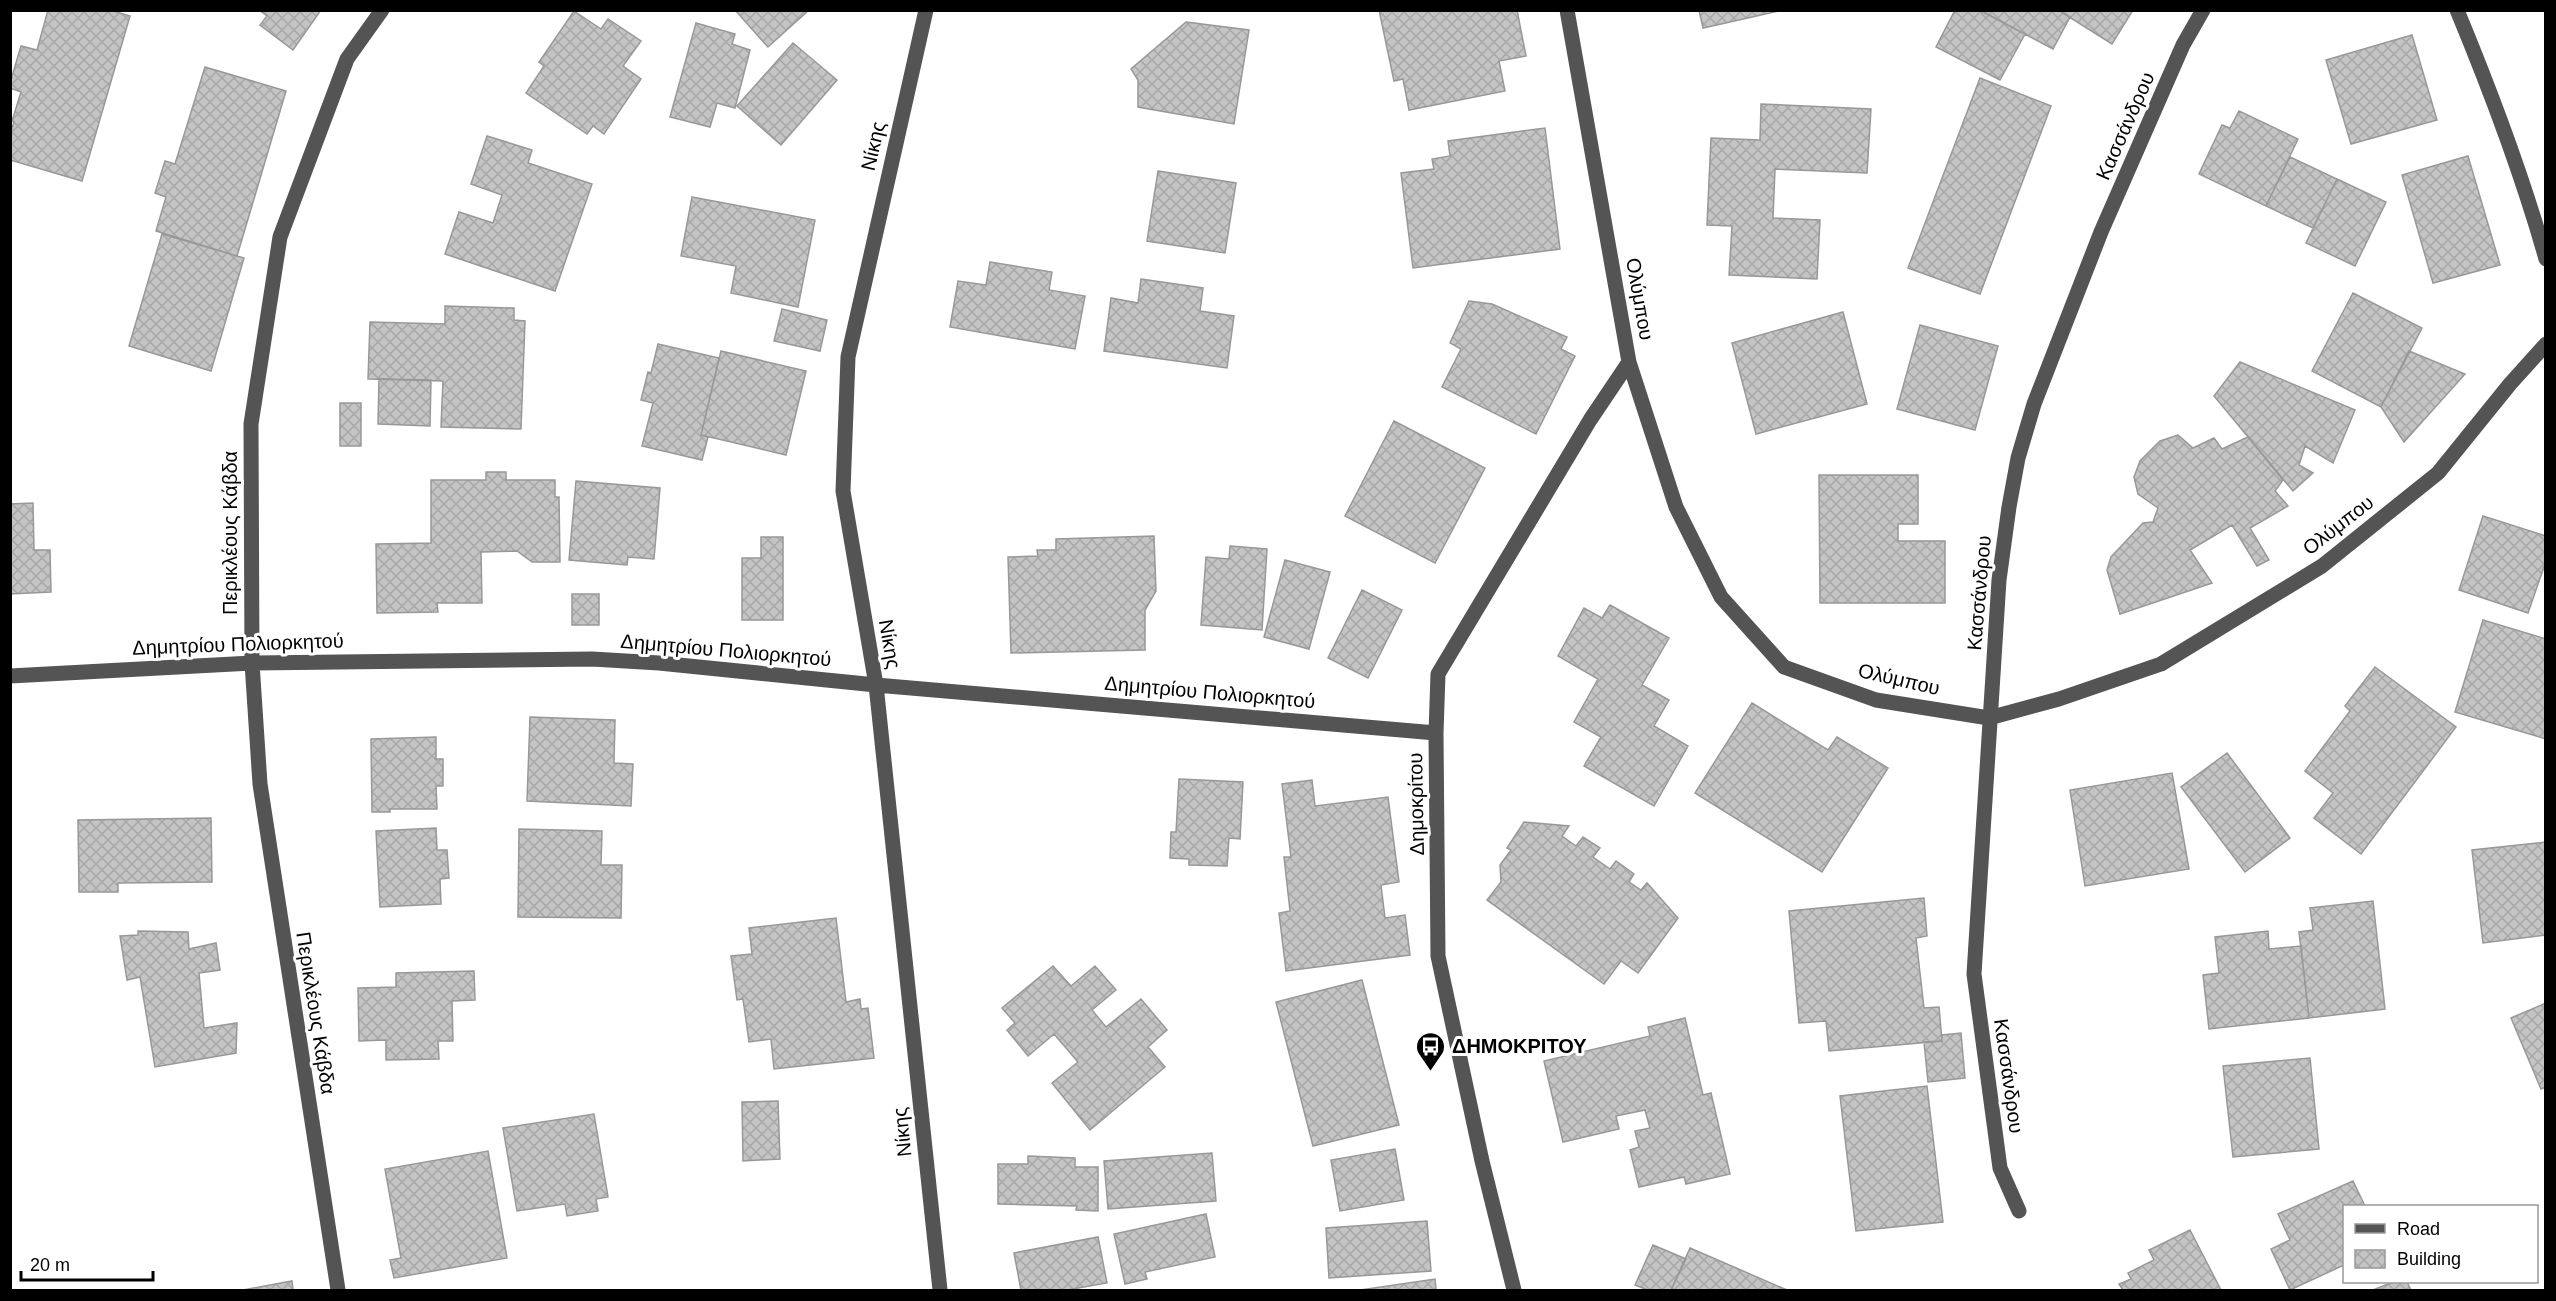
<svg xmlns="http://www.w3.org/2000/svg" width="2556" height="1301" font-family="Arial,sans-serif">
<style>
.building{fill:url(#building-cross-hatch);stroke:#989898;stroke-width:1.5}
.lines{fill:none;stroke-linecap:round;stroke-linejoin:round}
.minor{stroke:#545454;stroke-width:15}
.labels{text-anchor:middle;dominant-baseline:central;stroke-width:6;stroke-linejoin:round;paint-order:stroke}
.street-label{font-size:20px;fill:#000;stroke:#fff}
.poi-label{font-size:20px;font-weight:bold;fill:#000;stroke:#fff;text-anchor:start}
</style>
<defs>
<pattern id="building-cross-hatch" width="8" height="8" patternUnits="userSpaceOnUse" patternTransform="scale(1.5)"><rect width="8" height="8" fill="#c4c4c4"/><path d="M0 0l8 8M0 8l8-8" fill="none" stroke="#a7a7a7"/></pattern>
</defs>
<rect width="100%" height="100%" fill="#fff"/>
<!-- building -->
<path class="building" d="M48,10H110L130,16L82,181L10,160V134L14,122L12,121L21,92L10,88V83L21,46L37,50Z
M259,10H321L293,50L260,25L267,16Z
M735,10H809L768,47Z
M1379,10H1517L1526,56L1499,61L1505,91L1409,110L1403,79L1394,81Z
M1699,10H1783L1703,28Z
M1955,10H1980L2025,34L2000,80L1936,47Z
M2058,10H2133L2112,44Z
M2058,10L2070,17L2053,49L1981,11Z
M574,11L601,29L608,19L641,41L623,66L641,79L604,134L593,126L587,134L526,93L544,66L539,62Z
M1186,22L1249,30L1234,124L1138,107V80L1131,69Z
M696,23L735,34L732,44L750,50L735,108L717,103L710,127L670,117Z
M2412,35L2437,120L2351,144L2326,60Z
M793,43L837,80L781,145L737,106Z
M205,67L286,91L237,256L156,231L166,197L155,193L165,161L175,164Z
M1980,78L2051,106L1980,294L1908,268Z
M1761,104L1871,109L1867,173L1775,169L1773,218L1820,220L1817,279L1729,275L1732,226L1707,225L1711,138L1760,140Z
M2239,111L2298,139L2266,206L2199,174L2222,125L2230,128Z
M1545,128L1560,249L1413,268L1401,173L1434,169L1432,159L1450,156L1448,141Z
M487,136L532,150L528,163L592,184L555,291L445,254L459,212L493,223L502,195L471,184Z
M2468,156L2500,265L2433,283L2402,175Z
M2290,157L2337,179L2313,228L2266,206Z
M1158,171L1236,183L1225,253L1147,241Z
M2337,179L2386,202L2355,266L2306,243Z
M692,197L815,220L798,307L731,293L736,266L681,256Z
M162,234L244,258L211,371L129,346Z
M990,262L1052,272L1049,290L1085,296L1075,349L950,327L958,281L986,285Z
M1141,279L1203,288L1200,311L1234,316L1227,368L1104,351L1111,298L1138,303Z
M2353,293L2422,328L2381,407L2312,371Z
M1469,301L1492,304L1567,337L1561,349L1575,356L1536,434L1442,387L1461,349L1450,343Z
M445,306L514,308V320L525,321L521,429L441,427L443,381L368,379L370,322L445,324Z
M782,309L827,320L820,351L774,341Z
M1843,312L1867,404L1756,434L1732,343Z
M1920,325L1998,346L1975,430L1897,409Z
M658,344L719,358L701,435L708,437L702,460L642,446L653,403L641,400L648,372L651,373Z
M721,351L806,371L786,455L701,435Z
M2409,351L2465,374L2404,442L2381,407Z
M2240,362L2355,410L2333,463L2305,446L2299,465L2313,473L2293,491L2214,396Z
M379,379L431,380L430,426L378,424Z
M340,403H361V446H340Z
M1394,421L1485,468L1435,563L1345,516Z
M2178,435L2193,448L2214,438L2222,449L2248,437L2283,480L2275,491L2288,506L2250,528L2269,560L2257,566L2232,525L2190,550L2212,583L2120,614L2107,570L2111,557L2143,523L2153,522L2158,508L2138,494L2134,477L2140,461L2160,441Z
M486,472H506V480H555V497H559L560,562H532L517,551L481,552L482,603H437L438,612L377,613L376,544L431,543V480H486Z
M1819,475H1918V524H1898V541H1945V603H1820Z
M576,481L660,488L654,559L628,557L627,565L569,560Z
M33,503L34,550H50L51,592L10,594V504Z
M2483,516L2546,536V561L2528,613L2459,590Z
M1154,536L1156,591L1145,610V650L1011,653L1008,557L1038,556L1037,550H1056V539Z
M761,537H783V620H742V558H761Z
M1230,546L1267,549L1262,630L1201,625L1206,557L1229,559Z
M1285,560L1330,572L1309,649L1264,637Z
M1362,590L1402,610L1368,678L1328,658Z
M572,594H599V625H572Z
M1610,605L1669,638L1642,685L1669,700L1654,726L1688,746L1654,806L1584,766L1601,737L1574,722L1598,679L1558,656L1584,608L1602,618Z
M2483,620L2546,639V739L2455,712Z
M2375,667L2456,727L2361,854L2314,818L2333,793L2305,771L2350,711L2345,706Z
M1752,703L1828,750L1837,737L1888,768L1822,872L1695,793Z
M530,717L615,720L614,763L633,764L631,806L527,801Z
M436,737V759H443V786H436L437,809H390V812H372L371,739Z
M2227,753L2290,838L2245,872L2181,787Z
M2172,773L2189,869L2085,886L2070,790Z
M1179,779L1243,782L1240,839L1229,838L1227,866L1189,865V859L1170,858L1171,832H1176Z
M1312,780L1315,806L1388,797L1399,882L1381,885L1385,918L1405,915L1410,955L1286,971L1279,913L1290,911L1284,857H1291L1282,784Z
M211,818L212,882L118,883V892H79L78,820Z
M1524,822L1569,826L1562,836L1576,846L1583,837L1600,848L1593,857L1610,869L1616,861L1634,874L1629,882L1641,890L1647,883L1678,918L1638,973L1621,961L1604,984L1487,900L1501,882L1500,865L1511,850L1507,848Z
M436,828L437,850H447L449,878L440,879L441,904L380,907L376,831Z
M519,829L602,831L601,865H622L621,918L518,917Z
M2546,842V935L2483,943L2472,850Z
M1924,898L1927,936L1916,938L1924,1008L1939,1007L1942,1041L1829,1051L1826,1021L1799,1023L1789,911Z
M2373,901L2385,1009L2309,1018L2299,932L2313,930L2310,908Z
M836,918L846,1002L860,999L861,1009L868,1008L874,1058L774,1069L771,1039L749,1042L743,999L737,1000L731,956L752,954L749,928Z
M138,931L188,932L189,949L216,943L220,970L199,973L204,1028L237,1023L236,1053L155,1067L140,977L127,980L120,936L138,935Z
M2268,931L2269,949L2301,946L2309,1018L2209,1029L2203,975L2219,973L2215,937Z
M1053,966L1071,986L1095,966L1116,990L1092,1010L1106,1027L1141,999L1167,1030L1148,1047L1165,1067L1090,1130L1052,1083L1078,1062L1054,1034L1028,1056L1007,1030L1015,1023L1002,1008Z
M474,971L475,1000L452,1001L453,1041H438L439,1059L386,1060V1040L359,1041L358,988L396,987V973Z
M1362,980L1399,1125L1313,1146L1276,1002Z
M2546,1003V1087L2541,1089L2511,1018Z
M1685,1018L1703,1095L1711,1093L1730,1174L1686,1184L1684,1177L1639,1187L1630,1150L1639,1147L1635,1131L1650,1128L1645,1110L1616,1116L1619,1129L1563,1142L1544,1061L1650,1036L1648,1027Z
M1961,1033L1965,1078L1928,1082L1924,1042L1942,1041V1035Z
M2310,1058L2319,1149L2233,1157L2223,1066Z
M1927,1086L1943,1222L1856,1231L1840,1096Z
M778,1101L780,1159L743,1161L742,1102Z
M594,1114L608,1197L596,1199L598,1211L567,1216L565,1204L517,1211L503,1128Z
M1395,1149L1404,1200L1340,1211L1331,1160Z
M488,1151L507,1258L394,1278L390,1260L401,1258L385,1169Z
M1212,1153L1216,1201L1108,1209L1104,1161Z
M1028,1156L1075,1158V1167H1098V1211L1076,1210L1077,1206L998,1204V1164H1028Z
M2353,1181L2365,1206H2344V1265L2290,1290L2271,1249L2290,1240L2278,1214Z
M1206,1214L1215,1257L1145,1272L1147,1279L1125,1284L1114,1234Z
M1427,1221L1431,1271L1329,1278L1326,1228Z
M2190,1230L2221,1290H2123L2119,1284L2131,1279L2128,1273L2154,1260L2149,1250Z
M1098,1237L1107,1283L1067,1290H1021L1014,1253Z
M1653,1245L1686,1259L1671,1290H1648L1635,1285Z
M1690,1248L1787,1290H1671Z
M1435,1279L1436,1290H1360Z
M292,1281L293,1290H243Z
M2393,1282H2407L2411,1290H2373Z"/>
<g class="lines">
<!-- minor -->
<path class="minor" d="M926,10L848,357L843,491L876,685L940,1290
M1567,10L1629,362L1676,507L1721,597L1784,667L1876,700L1989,718L2059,699L2161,664L2322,566L2438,473L2510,384L2546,344
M2457,10C2491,92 2522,174 2546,259
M10,676L252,663L592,659L659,663L876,685L1436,733
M2019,1211L2000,1168L1974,974L1999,580L2009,507L2018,458L2034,404L2101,232L2183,45L2203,10
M338,1290L260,784L252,663L251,424L280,237L347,59L382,10
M1514,1290L1482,1161L1438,956L1436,733L1438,674L1590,420L1629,362"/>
</g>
<!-- icons -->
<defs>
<symbol id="bus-pin" viewBox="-11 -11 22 30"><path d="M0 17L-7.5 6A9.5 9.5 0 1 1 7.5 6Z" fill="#000" stroke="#fff"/><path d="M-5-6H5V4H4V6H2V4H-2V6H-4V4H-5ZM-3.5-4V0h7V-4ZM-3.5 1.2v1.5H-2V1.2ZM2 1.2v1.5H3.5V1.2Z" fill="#fff"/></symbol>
</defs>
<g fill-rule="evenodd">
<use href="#bus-pin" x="1414" y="1030" width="33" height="45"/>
</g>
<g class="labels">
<!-- street labels -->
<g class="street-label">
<text transform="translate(2125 126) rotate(-66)">Κασσάνδρου</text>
<text transform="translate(873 146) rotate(-77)">Νίκης</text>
<text transform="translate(1640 299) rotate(80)">Ολύμπου</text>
<text transform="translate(2338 525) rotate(-38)">Ολύμπου</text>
<text transform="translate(230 533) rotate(-90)">Περικλέους Κάβδα</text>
<text transform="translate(1979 593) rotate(-85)">Κασσάνδρου</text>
<text transform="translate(238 644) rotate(-2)">Δημητρίου Πολιορκητού</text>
<text transform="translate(890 644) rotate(80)">Νίκης</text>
<text transform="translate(726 650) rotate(5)">Δημητρίου Πολιορκητού</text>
<text transform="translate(1899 679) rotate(13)">Ολύμπου</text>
<text transform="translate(1210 692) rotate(5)">Δημητρίου Πολιορκητού</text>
<text transform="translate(1416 804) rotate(-91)">Δημοκρίτου</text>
<text transform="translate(316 1013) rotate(81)">Περικλέους Κάβδα</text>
<text transform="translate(2009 1076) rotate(82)">Κασσάνδρου</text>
<text transform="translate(902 1132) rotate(-96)">Νίκης</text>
</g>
<!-- poi labels -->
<g class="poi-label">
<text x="1452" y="1046">ΔΗΜΟΚΡΙΤΟΥ</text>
</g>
</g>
<!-- border -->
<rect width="2556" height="1301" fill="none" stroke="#000000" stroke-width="24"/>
<!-- legend -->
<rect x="2343" y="1205" width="195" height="78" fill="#ffffff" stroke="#999999" stroke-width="1.5"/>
<rect x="2355" y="1224" width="30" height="9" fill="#545454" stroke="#999999" stroke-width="1.5"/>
<text x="2397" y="1235" font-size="18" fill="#000000">Road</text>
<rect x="2355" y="1250" width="30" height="18" fill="url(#building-cross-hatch)" stroke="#999999" stroke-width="1.5"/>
<text x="2397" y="1265" font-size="18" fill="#000000">Building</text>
<!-- scale -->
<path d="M21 1271v9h132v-9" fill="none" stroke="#000000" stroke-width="3"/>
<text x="30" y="1271" font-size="18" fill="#000000" stroke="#ffffff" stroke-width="4.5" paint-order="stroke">20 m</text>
</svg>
